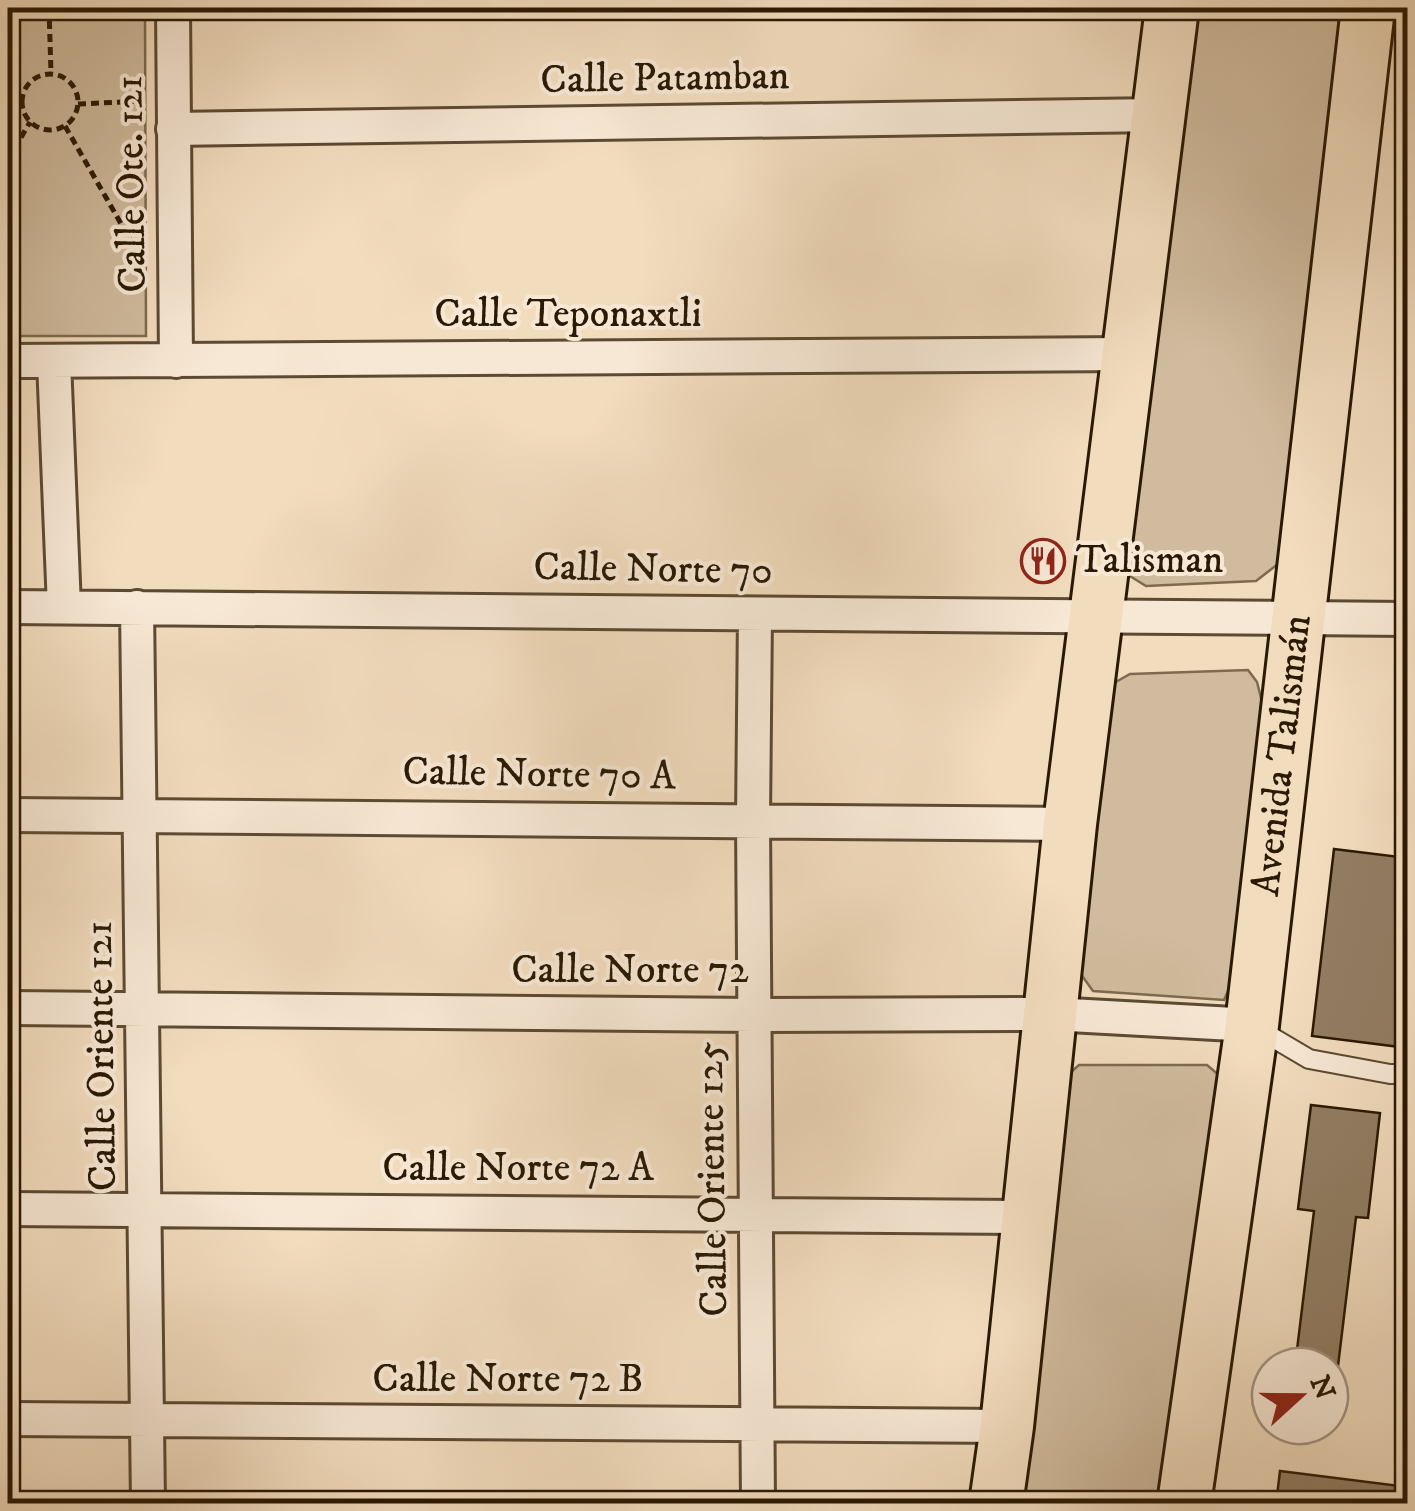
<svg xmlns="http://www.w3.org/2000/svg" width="1415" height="1511" font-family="'IM FELL DW Pica',serif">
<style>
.green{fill:#d0bb9e;stroke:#7d6a50;stroke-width:2.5}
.building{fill:#927e64;stroke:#2a1903;stroke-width:2.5}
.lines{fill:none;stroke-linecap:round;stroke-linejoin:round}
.lane-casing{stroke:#5c4a32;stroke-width:22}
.street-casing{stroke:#5c4a32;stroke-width:38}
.primary-casing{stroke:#2a1903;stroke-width:58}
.path{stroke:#2a1903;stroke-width:5;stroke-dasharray:8 5;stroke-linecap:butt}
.lane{stroke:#f7e8d5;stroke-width:18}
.street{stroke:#f7e8d5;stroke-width:32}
.primary{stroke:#f2dcbe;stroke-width:52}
.labels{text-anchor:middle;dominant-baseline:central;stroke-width:8;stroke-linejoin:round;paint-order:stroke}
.street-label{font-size:40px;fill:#2a1903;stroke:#f7e8d5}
.poi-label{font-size:40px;fill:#2a1903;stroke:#f7e8d5;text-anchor:start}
</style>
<rect width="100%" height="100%" fill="#f2dcbe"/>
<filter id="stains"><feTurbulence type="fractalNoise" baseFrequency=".002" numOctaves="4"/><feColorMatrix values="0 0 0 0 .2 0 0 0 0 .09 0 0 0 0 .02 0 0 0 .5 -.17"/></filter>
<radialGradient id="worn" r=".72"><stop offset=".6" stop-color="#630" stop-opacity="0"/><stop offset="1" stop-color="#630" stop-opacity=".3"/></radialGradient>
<!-- green -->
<path class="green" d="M8,8H145L146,336H8Z
M1199,8H1345L1278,564L1256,581L1146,586L1125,573L1123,539Z
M1248,670L1257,682L1263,706L1232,982L1224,1000L1093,991L1080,973L1114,683L1130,674Z
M1079,1065H1207L1220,1076L1184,1353L1158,1503L1016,1504L1063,1079Z"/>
<!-- building -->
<path class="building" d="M1334,849L1408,858V983L1400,1047L1312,1036Z
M1311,1105L1380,1113L1368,1218L1356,1217L1338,1366H1295L1314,1211L1298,1209Z
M1280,1471L1408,1487V1504H1276Z"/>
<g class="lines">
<defs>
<path id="lane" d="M1258,1029L1309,1059L1390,1074H1408"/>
<path id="street" d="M173,8L176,361
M173,129L1159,115
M8,361L1129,354
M54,361L64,607
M8,607L1408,619
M137,607L148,1504
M755,614L753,820L758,1504
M8,815L1070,824
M8,1008L754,1015L1051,1014L1252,1025
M8,1209L1029,1217
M8,1419L1007,1426"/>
<g id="primary">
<path d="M996,1504L1007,1426L1070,824L1172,8"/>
<path id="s1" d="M1184,1504L1252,1025L1368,8"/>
</g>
</defs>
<!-- lane casing -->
<use href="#lane" class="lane-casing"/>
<!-- street casing -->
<use href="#street" class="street-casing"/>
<!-- primary casing -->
<use href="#primary" class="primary-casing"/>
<!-- path -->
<path class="path" d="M49,8L51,73
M22 102a28 28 0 1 1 56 0a28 28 0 1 1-56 0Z
M78,104L145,101
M8,106L22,105
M65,126L143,262
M8,160L30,122"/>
<!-- lane -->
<use href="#lane" class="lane"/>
<!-- street -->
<use href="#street" class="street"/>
<!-- primary -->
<use href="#primary" class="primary"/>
</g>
<!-- icons -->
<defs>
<symbol id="restaurant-ring" viewBox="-11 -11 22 22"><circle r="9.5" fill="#f7e8d5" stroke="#8f2418" stroke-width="1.5"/><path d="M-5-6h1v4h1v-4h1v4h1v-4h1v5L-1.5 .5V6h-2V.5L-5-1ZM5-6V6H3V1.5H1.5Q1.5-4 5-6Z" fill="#8f2418"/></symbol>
</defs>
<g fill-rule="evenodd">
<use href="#restaurant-ring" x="1018" y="536" width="50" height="50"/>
</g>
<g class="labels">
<!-- street labels -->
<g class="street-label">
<text transform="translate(665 79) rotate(-1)">Calle Patamban</text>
<text transform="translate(132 184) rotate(-91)">Calle Ote. 121</text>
<text x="568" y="315">Calle Teponaxtli</text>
<text transform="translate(653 570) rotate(1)">Calle Norte 70</text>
<text stroke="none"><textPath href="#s1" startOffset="755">Avenida Talismán</textPath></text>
<text transform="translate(539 775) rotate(1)">Calle Norte 70 A</text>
<text x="630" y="971">Calle Norte 72</text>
<text transform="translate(102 1056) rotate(-91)">Calle Oriente 121</text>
<text x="518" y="1169">Calle Norte 72 A</text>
<text transform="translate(713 1179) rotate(-91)">Calle Oriente 125</text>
<text x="508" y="1380">Calle Norte 72 B</text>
</g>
<!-- poi labels -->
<g class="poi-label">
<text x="1076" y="561">Talisman</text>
</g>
</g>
<!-- margin -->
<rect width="1415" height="1511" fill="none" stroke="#f2dcbe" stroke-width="40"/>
<rect x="10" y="10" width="1395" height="1491" fill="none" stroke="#2a1903" stroke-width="5"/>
<rect x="20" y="20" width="1375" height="1471" fill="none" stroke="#2a1903" stroke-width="2.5"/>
<!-- north arrow -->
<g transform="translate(1300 1396) rotate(69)"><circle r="48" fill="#f7e8d5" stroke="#a59581" stroke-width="2.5"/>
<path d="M0-8L18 38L0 25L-18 38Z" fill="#8f2418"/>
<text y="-15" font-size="28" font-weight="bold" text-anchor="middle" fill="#2a1903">N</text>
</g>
<rect width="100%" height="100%" filter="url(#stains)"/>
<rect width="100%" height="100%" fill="url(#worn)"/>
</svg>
